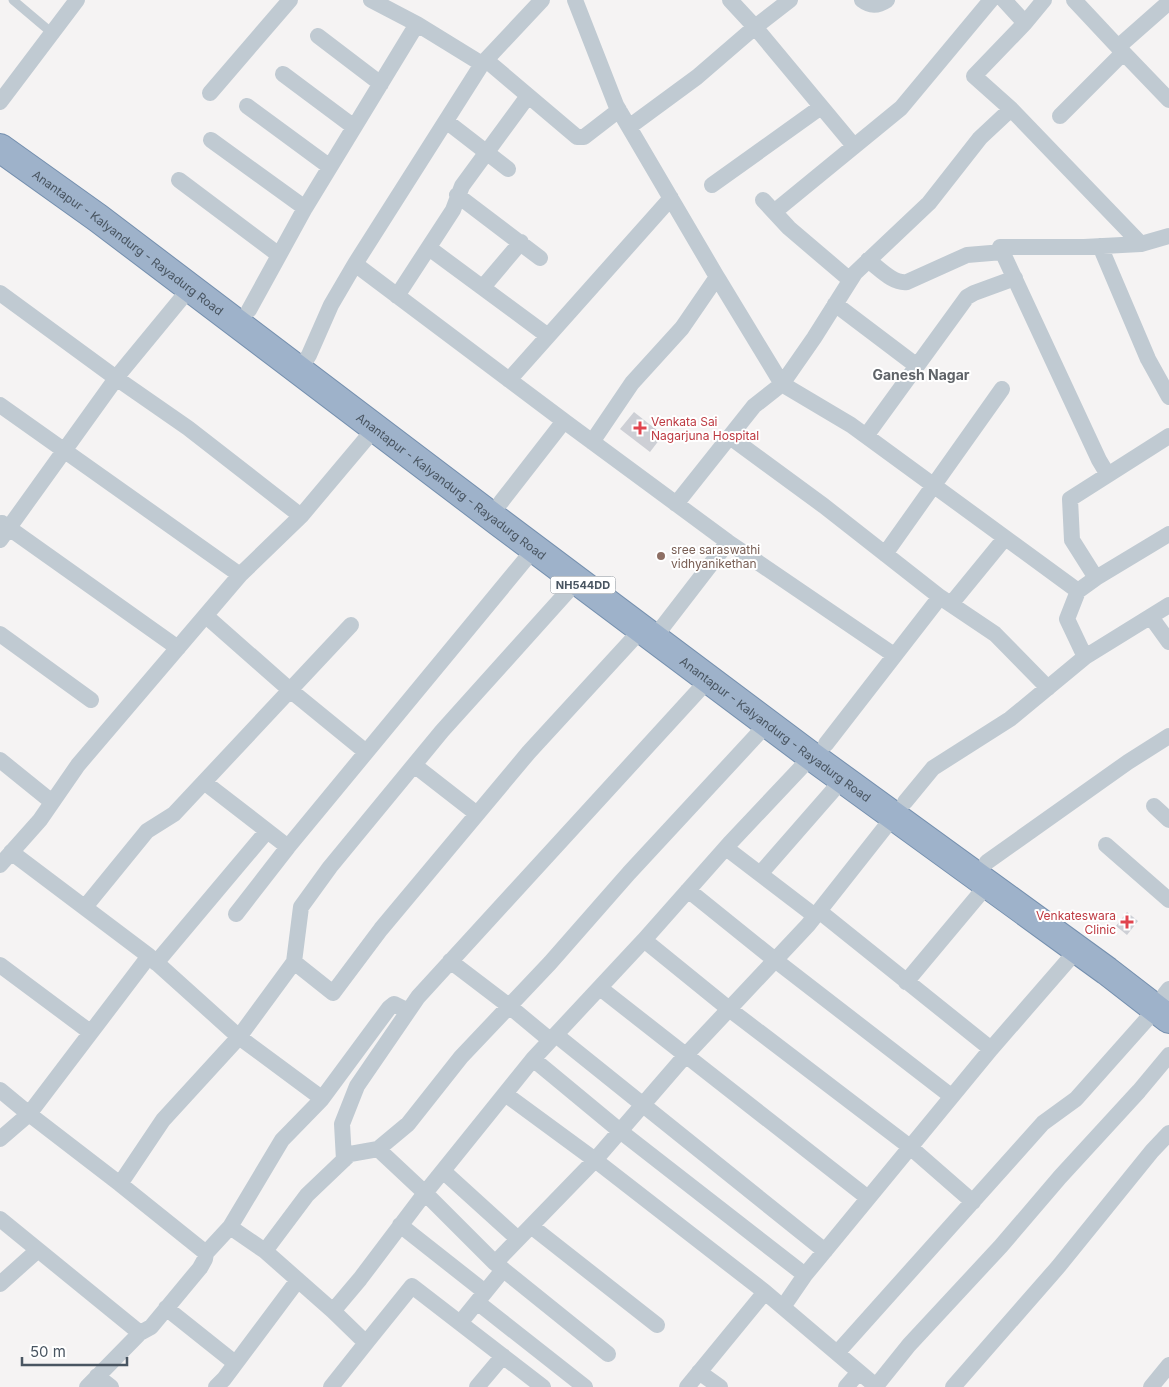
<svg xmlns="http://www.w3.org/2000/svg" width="1169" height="1387" font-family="Inter,sans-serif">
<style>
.building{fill:#cdcfd5}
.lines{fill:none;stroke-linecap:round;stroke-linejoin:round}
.trunk-casing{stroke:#748fae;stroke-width:30}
.service{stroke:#c0cad2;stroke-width:9}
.minor{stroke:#c0cad2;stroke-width:16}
.trunk{stroke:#9eb2ca;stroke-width:28}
.health-dot{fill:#e0444e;stroke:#fff;stroke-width:2}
.education-dot{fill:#8d6e63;stroke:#fff;stroke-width:2}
.labels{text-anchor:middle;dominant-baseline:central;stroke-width:4;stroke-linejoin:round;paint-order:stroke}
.shield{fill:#fff;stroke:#808890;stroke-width:1}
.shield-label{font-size:11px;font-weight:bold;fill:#495561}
.street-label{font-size:12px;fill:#495561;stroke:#fff}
.health-label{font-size:12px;fill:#be3a42;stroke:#fff;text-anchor:start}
.education-label{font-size:12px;fill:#785e54;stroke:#fff;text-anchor:start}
.neighbourhood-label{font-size:14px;font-weight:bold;fill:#5f6368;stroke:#fff}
</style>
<rect width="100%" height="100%" fill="#f5f3f3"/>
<!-- building -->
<path class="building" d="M634,412L663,435L650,452L620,429Z
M1127,912L1138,921L1127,935L1116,926Z"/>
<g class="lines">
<defs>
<g id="trunk">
<path id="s1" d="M0,148L98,218L499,522L807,753L1107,971L1169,1019"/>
</g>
</defs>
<!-- trunk casing -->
<use href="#trunk" class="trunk-casing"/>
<!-- service -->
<path class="service" d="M13,0L52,33"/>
<!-- minor -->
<path class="minor" d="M371,0L417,24
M542,0L482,64L355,264L564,421
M575,0L616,105L717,277
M730,0L755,27L790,0
M862,0C871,7 878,6 887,0
M1004,0L1025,23
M1074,0L1118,47
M1169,2L1118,47L1169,100
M318,36L381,84
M486,60L577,137H584L619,110
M283,74L354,127
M210,93L290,0
M0,102L77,0
M247,106L330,167
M1011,109L974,76L1025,23L1044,0
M1060,116L1123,53
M446,121L508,169
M629,127L697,77L755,27L854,146
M211,140L305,208
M179,180L279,255
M712,185L821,107
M457,195L540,258
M763,200L789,228L850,280
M774,212L901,108L991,0
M1100,246L1148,359L1169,397
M429,248L548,336
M868,260C879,268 893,284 907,282L967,255L1003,252
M483,287L521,242
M0,293L116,378L188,428L301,516
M397,296L453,210L462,186L528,96
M835,304L917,366
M249,310L305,208L417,24L482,64
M299,371L309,355L331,305L355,264
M509,380L671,198
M0,405L240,575
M866,436L967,297L974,293L1015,278
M730,437L824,506L940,597
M592,442L632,383L682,328L717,277L782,384L851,425L1078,591
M1108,475L1099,460L1000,247H1084L1141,244L1169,236
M501,502L564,421L728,542L894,655
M676,504L754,406L782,384L814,338L855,273L929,203L980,138L1011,109L1141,244
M2,523L178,648
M0,540L120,373L190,288
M885,554L1002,389
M1096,578L1169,534
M951,604L1005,538
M206,616L290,690L366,752
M1151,617L1169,642
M0,634L91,700
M654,638L728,542
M1085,657L1169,605
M826,744L940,597L995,634L1048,688
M812,756L729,844L644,940L729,1009L910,1147L973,1202
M0,760L52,802
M414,765L477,814
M204,782L288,847
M905,802L933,768L1010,719L1085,657L1067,619L1078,591L1096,578L1072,540L1070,499L1169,436
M1154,806L1169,820
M1106,845L1169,900
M726,848L815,916
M11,852L149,956
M987,862L1128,762L1169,736
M0,865L40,820L78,765L240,575L301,516L375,428
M760,874L843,779
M688,890L775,960L951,1096
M85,907L147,831L174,814L351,625
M819,911L991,1049
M236,914L288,847L534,549
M450,961L509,1006L550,1040
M294,962L301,907L330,867L442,731L577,581
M156,963L267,831
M0,965L90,1032
M906,982L988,884
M600,988L868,1198
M1165,994L1169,989
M556,1035L825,1251
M533,1059L620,1131L805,1275L991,1049L1077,950
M0,1090L29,1114L0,1139
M505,1094L595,1160L765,1292L877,1387
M321,1100L389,1008L394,1004L408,1011
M378,1149L408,1124L461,1057L550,963L629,873L768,723
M344,1160L342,1124L357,1086L418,997L709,679
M443,1171L518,1239
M120,1184L29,1114L149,956L239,1037L294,962L333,993L381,929L529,752L642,629
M0,1219L140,1333L87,1387
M400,1225L485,1292
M531,1226L657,1325
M230,1227L206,1253L120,1184L163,1120L239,1037L320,1097L321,1100L282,1140L230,1227L265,1251
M495,1263L425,1193L533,1059L644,940
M0,1284L38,1250
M477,1302L585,1387
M783,1307L805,1275
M166,1308L235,1363
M333,1311L265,1251L307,1195L350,1154L378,1149L425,1193L360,1279L333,1311L366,1343L412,1286L543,1387
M460,1323L503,1270
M140,1333L151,1327L200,1268L205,1259L206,1253
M837,1353L1043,1123L1076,1099L1156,1009
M608,1354L495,1263L595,1160L685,1056L808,925L894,816
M699,1372L720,1387
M97,1376L111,1387
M876,1386L909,1345L1001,1246L1060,1177L1139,1091L1169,1055
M216,1387L224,1379L298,1280
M331,1387L366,1343
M477,1387L503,1356
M687,1387L765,1292
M846,1387L859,1372
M953,1387L1058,1267L1152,1151L1169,1133
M1151,1387L1169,1365"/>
<!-- trunk -->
<use href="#trunk" class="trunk"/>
</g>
<!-- markers -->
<g class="health-dot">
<path d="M637.5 420.5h5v5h5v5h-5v5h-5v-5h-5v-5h5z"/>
<path d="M1124.5 914.5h5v5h5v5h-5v5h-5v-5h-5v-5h5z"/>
</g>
<circle class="education-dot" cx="661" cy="556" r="5"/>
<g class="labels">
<!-- shield labels -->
<rect class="shield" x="550.5" y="576.5" width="65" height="17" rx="4"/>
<g class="shield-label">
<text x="583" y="585">NH544DD</text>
</g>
<!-- street labels -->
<g class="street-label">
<text stroke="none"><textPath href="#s1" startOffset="159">Anantapur - Kalyandurg - Rayadurg Road</textPath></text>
<text stroke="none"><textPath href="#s1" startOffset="564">Anantapur - Kalyandurg - Rayadurg Road</textPath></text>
<text stroke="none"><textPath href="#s1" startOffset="969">Anantapur - Kalyandurg - Rayadurg Road</textPath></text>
</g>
<!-- health labels -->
<g class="health-label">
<text x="651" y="421">Venkata Sai<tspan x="651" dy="14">Nagarjuna Hospital</tspan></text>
<text x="1116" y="915" text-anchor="end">Venkateswara<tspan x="1116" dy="14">Clinic</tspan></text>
</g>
<!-- education labels -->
<g class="education-label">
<text x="671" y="549">sree saraswathi<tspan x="671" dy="14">vidhyanikethan</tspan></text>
</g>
<!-- neighbourhood labels -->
<g class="neighbourhood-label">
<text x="921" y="374">Ganesh Nagar</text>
</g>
</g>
<!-- scale -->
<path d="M22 1357v8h105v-8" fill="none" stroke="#495561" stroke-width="2.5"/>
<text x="30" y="1357" font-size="15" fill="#495561" stroke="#ffffff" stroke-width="4" paint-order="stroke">50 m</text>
</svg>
